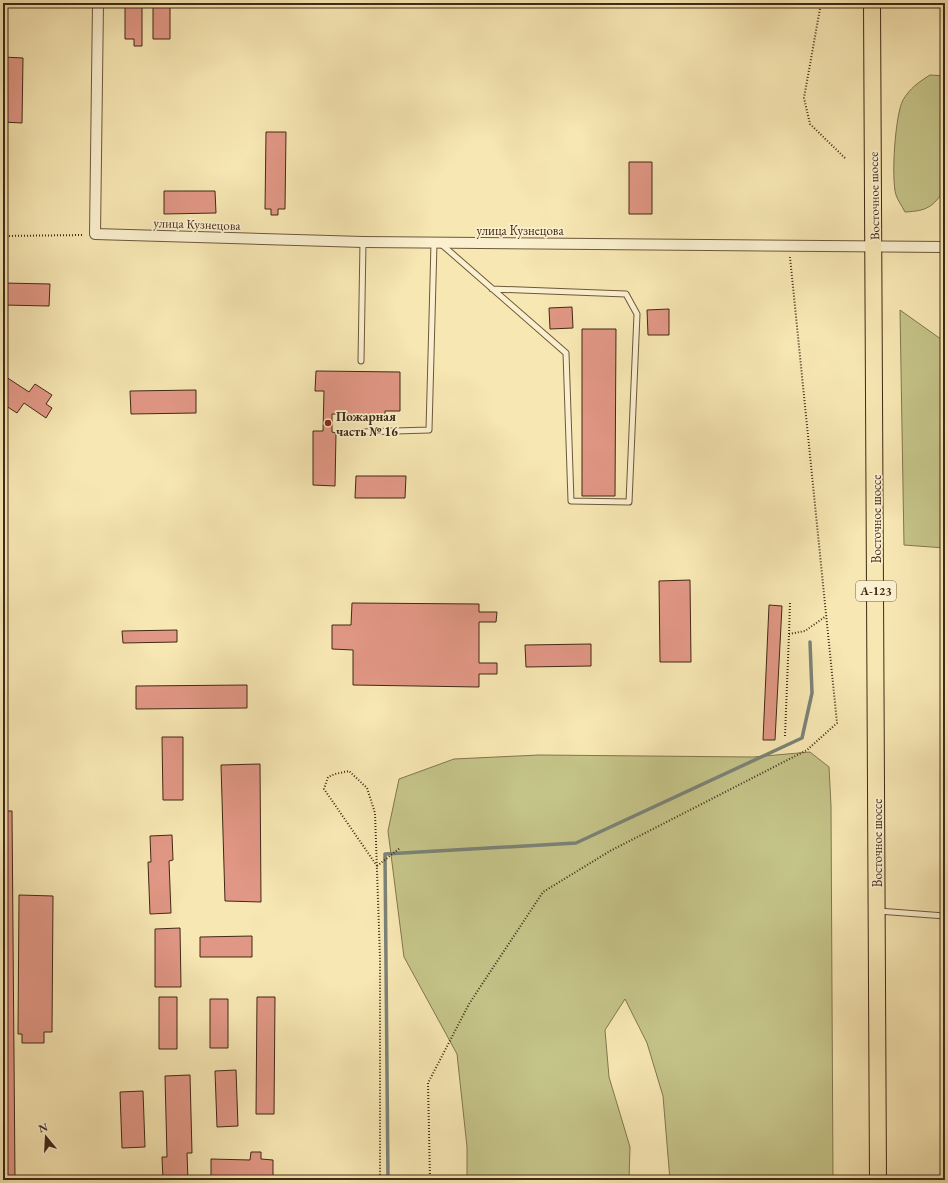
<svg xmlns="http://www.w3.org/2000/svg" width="948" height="1183" font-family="'EB Garamond',serif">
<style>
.green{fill:#c4c388;stroke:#82764e}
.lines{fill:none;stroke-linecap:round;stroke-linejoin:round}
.stream{stroke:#7b8276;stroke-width:3.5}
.building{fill:#e19785;stroke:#412915}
.lane-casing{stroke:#6e583c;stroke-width:7}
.street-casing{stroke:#6e583c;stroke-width:12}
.primary-casing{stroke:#412915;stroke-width:18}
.path{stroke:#412915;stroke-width:2;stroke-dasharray:1 2;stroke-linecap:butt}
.lane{stroke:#faefce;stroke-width:5}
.street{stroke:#faefce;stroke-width:10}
.primary{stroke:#f7e7b3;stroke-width:16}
.poi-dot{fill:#8f2418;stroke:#faefce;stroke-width:1.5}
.labels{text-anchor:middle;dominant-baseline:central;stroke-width:3.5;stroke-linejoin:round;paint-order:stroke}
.shield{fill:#faefce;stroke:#78644c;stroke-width:1}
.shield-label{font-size:12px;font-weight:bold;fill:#412915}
.street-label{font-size:13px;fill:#412915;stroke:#faefce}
.poi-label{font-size:13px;font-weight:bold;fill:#412915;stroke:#faefce;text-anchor:start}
</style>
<rect width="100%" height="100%" fill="#f7e7b3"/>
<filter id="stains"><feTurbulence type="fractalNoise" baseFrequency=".005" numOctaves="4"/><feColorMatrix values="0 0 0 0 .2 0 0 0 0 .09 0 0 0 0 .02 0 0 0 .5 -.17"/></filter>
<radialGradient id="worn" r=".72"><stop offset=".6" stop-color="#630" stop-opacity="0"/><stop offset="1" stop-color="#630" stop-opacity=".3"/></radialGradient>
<!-- green -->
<path class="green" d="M930,75L945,76V189C933,207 927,211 905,212C902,206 898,201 896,195C891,179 895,115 903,100C910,88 919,82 930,75Z
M900,310L945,342V548L904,545Z
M810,752L829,767L831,806L833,1180H670L663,1096L647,1043L625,999L605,1030L609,1077L630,1147L629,1180H467V1147L457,1054L404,957L388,831L399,779L454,759L539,755L753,757Z"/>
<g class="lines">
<!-- stream -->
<path class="stream" d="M388,1180L385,854L576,843L802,738L812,693L810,642"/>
</g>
<!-- building -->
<path class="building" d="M125,3H142V46H134V39H125Z
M153,3H170V39H153Z
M3,57L23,58L22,123L3,122Z
M266,132H286L285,209H278V215H271V209H265Z
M629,162H652V214H629Z
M164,191H215L216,213L164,214Z
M3,283L50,284L49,306L3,305Z
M572,307L573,328L550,329L549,308Z
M669,309V335H648L647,310Z
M582,329H616L615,496H582Z
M316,371L400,372V411H385V415L332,414V432L336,433L335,486L313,485V431H323L324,391H315Z
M3,375L29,392L35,384L52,395L46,404L52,408L46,418L24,403L17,413L3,404Z
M196,390V413L131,414L130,391Z
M356,476H406L405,498H355Z
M690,580L691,662H660L659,581Z
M352,603L479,604V612H497L496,622H479V663H497V674H479V687L353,685V650L332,649V625H351Z
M769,605L782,606L775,740H763Z
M177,630V642L123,643L122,631Z
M591,644V666L526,667L525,645Z
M247,685V708L136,709V686Z
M162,737H183V800H163Z
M260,764L261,902L225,901L221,765Z
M3,811H12L15,1180H3Z
M172,835L173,860L169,861L171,913L150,914L148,862H151L150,836Z
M19,895L53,896L52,1032H44V1043H22V1034H18Z
M180,928L181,987H155V929Z
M252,936V957H200V937Z
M159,997H177V1049H159Z
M257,997H275L274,1114H256Z
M210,999H228V1048H210Z
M236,1070L238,1126L217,1127L215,1071Z
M190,1075L192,1153H187L188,1180H163L162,1157H167L165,1076Z
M143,1091L145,1147L122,1148L120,1092Z
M251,1152H261V1159L273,1160V1180L211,1179V1159L250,1160Z"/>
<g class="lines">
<defs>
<path id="lane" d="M440,243L566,353L571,501L629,502L637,314L626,294L492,289
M361,361L363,242
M361,432L429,430L434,243
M878,911L945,916"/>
<path id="street" d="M98,3L95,234L363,242L945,247"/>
<path id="primary" d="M872,3L878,1180"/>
</defs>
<!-- lane casing -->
<use href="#lane" class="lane-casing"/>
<!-- street casing -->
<use href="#street" class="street-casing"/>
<!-- primary casing -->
<use href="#primary" class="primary-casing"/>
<!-- path -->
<path class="path" d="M810,3L820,7
M821,3L804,98L810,124L846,159
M3,236L84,235
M789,634L790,602
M785,736L789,634L805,631L826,616
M377,866L324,789L328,777L335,774L349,771L367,788L375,813L380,958V1180
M377,866L400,848
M430,1180L428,1083L469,1004L543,892L610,851L807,750L837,723L790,257"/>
<!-- lane -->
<use href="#lane" class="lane"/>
<!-- street -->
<use href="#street" class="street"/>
<!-- primary -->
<use href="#primary" class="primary"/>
</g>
<!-- markers -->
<circle class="poi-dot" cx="328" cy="423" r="4"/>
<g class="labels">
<!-- shield labels -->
<rect class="shield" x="856" y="581" width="40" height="20" rx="3"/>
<g class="shield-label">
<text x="876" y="591">А-123</text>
</g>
<!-- street labels -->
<g class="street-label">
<text transform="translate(874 196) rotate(-91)">Восточное шоссе</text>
<text transform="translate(197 224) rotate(2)">улица Кузнецова</text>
<text x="520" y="230">улица Кузнецова</text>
<text transform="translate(876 519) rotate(-90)">Восточное шоссе</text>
<text transform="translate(877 843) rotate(-90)">Восточное шоссе</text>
</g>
<!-- poi labels -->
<g class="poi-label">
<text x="336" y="416">Пожарная<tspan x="336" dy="15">часть № 16</tspan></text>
</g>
</g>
<!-- margin -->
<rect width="948" height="1183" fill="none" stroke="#f7e7b3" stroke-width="16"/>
<rect x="4" y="4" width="940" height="1175" fill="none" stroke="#412915" stroke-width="2"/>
<rect x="8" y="8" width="932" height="1167" fill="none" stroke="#412915"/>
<!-- north arrow -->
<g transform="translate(46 1137) rotate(342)" stroke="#faefce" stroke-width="3" paint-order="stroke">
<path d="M0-3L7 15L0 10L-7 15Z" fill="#412915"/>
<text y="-6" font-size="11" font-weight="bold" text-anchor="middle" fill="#412915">N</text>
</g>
<rect width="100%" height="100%" filter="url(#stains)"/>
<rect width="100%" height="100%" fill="url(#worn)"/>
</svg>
